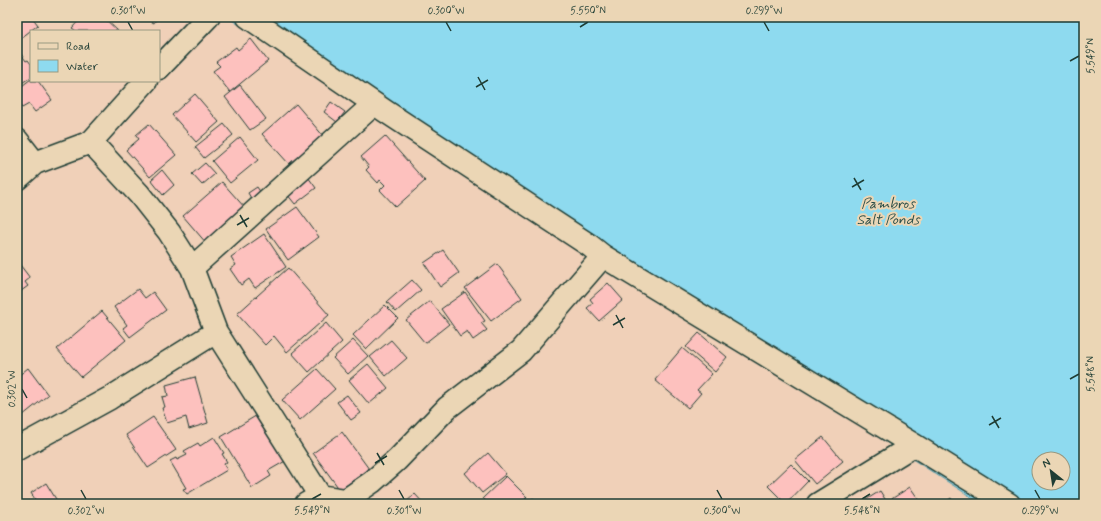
<svg xmlns="http://www.w3.org/2000/svg" width="1101" height="521" font-family="Mynerve,sans-serif">
<style>
.water{fill:#8edaef;stroke:#629ba4;fill-rule:evenodd}
.building{fill:#fdc1be;stroke:#1f3d34}
.lines{fill:none;stroke-linecap:round;stroke-linejoin:round}
.minor-casing{stroke:#1f3d34;stroke-width:25}
.minor{stroke:#ebd6b5;stroke-width:22}
.ticks{fill:none;stroke:#1f3d34;stroke-width:1.5}
.labels{text-anchor:middle;dominant-baseline:central;stroke-width:4;stroke-linejoin:round;paint-order:stroke}
.water-label{font-size:14px;font-style:italic;fill:#2a4d47;stroke:#ebd6b5}
.neatline{fill:none;stroke:#1f3d34;stroke-width:1.5}
.ticks-label{font-size:10px;text-anchor:middle;fill:#1f3d34}
</style>
<rect width="100%" height="100%" fill="#f0d0b8"/>
<filter id="ink" filterUnits="userSpaceOnUse"><feTurbulence type="fractalNoise" baseFrequency=".025" numOctaves="2"/><feDisplacementMap in="SourceGraphic" scale="8" xChannelSelector="R" yChannelSelector="G"/><feConvolveMatrix kernelMatrix="1 2 1 2 8 2 1 2 1" color-interpolation-filters="sRGB"/></filter>
<g filter="url(#ink)">
<!-- water -->
<path class="water" d="M227,17H1084V504H982ZM1039,459H1063V483H1039Z"/>
<!-- building -->
<path class="building" d="M17,17H32L38,25L17,41Z
M82,17H103L118,31H76L72,28Z
M143,17H157L154,23Z
M251,39L268,61L230,92L213,71L220,66L216,62L236,47L238,50Z
M18,50L26,61L28,60L31,64V77L17,86Z
M31,79V81H38L52,100L35,112L29,104L22,108L17,102V96L21,93L18,89Z
M240,85L266,119L250,130L225,97Z
M195,94L219,122L196,142L172,115Z
M331,102L345,112L337,122L324,112Z
M296,104L325,138L299,161L296,158L289,164L262,134Z
M149,124L176,155L150,177L126,150L139,139L136,135Z
M224,124L233,135L204,158L195,147Z
M385,136L425,181L396,207L380,190L385,185L380,180L378,183L366,170L369,167L361,157Z
M240,137L258,160L230,183L212,161Z
M205,163L215,174L202,185L192,174Z
M162,170L174,185L163,195L151,180Z
M308,177L316,188L295,204L287,194Z
M222,182L246,209L207,244L183,216Z
M257,187L265,199L255,205L248,193Z
M297,207L319,237L288,260L266,229Z
M264,234L286,267L255,288L249,279L241,285L230,269L236,265L231,257Z
M443,250L459,273L440,287L424,263Z
M17,261L30,278L25,282L28,286L17,294Z
M497,264L522,298L491,321L465,288Z
M288,268L329,315L287,352L274,336L265,345L237,314Z
M412,280L421,290L396,312L387,302Z
M608,283L623,300L599,321L587,308L593,303L590,299Z
M138,289L145,298L153,292L166,310L130,337L123,328L127,325L114,307Z
M465,292L485,321L481,323L487,330L473,340L467,331L460,336L441,309Z
M430,301L449,324L425,343L406,320Z
M385,305L398,318L366,349L353,335Z
M102,311L126,340L81,377L57,349Z
M326,323L342,342L309,372L292,353Z
M699,333L727,357L715,372L686,347Z
M353,340L368,356L348,374L333,358Z
M391,340L407,358L386,376L370,357Z
M682,348L712,374L697,390L701,393L688,408L655,380Z
M368,364L388,388L369,404L349,380Z
M28,368L48,395L17,420V377Z
M317,369L335,389L300,420L282,400Z
M195,377L208,423L189,429L186,417L167,423L162,408L165,407L162,397L168,396L166,385Z
M347,395L361,413L351,420L337,402Z
M259,414L287,460L268,471L271,476L252,488L221,437Z
M153,417L176,450L148,468L126,435Z
M342,432L369,469L340,490L313,453Z
M214,437L224,453L222,454L227,462L224,464L227,470L187,494L183,489L186,488L170,461L176,458L177,460L187,455L184,451L198,443L200,446Z
M823,437L843,461L815,484L795,460Z
M488,453L506,474L482,493L465,473Z
M791,464L808,481L786,504L768,486Z
M506,476L527,497L520,504H488L483,498Z
M46,483L59,504H38L31,493Z
M910,487L922,504H893L890,500Z
M880,491L888,504H862L861,503Z
M415,494L424,504H404Z
M533,498L539,504H527Z
M951,498L955,504H943Z"/>
<g class="lines">
<defs>
<path id="minor" d="M248,17L385,111L589,245L603,256L914,445L1009,504
M159,68L208,17
M17,140L35,163
M91,142L139,194L169,232L192,268L216,332L320,496L327,504
M17,179L35,163L91,142L146,81
M192,268L374,104
M17,449L110,398L216,332
M306,504L320,496L346,500L372,482L397,460L447,408L521,351L603,256
M818,504L914,445"/>
</defs>
<!-- minor casing -->
<use href="#minor" class="minor-casing"/>
<!-- minor -->
<use href="#minor" class="minor"/>
</g>
</g>
<!-- ticks -->
<path class="ticks" d="M128,22L133,31M446,22L451,31M764,22L769,31M580,27L588,22M1070,61L1079,56M478,77L485,90M476,87L488,80M854,178L861,190M852,187L864,180M240,215L247,227M237,225L249,218M616,315L623,328M613,325L625,318M1070,379L1079,374M22,389L27,398M992,416L999,428M989,425L1001,418M377,453L384,465M375,463L387,456M81,490L86,499M399,490L404,499M717,490L722,499M1035,490L1040,499M312,499L321,494M862,499L870,494"/>
<g class="labels">
<!-- water labels -->
<g class="water-label">
<text x="888" y="204">Pambros<tspan x="888" dy="16">Salt Ponds</tspan></text>
</g>
</g>
<!-- margin -->
<rect width="1101" height="521" fill="none" stroke="#ebd6b5" stroke-width="44"/>
<!-- legend -->
<rect x="30" y="30" width="130" height="52" fill="#ebd6b5" stroke="#999981"/>
<rect x="38" y="43" width="20" height="6" fill="#ebd6b5" stroke="#999981"/>
<text x="66" y="50" font-size="12" fill="#1f3d34">Road</text>
<rect x="38" y="60" width="20" height="12" fill="#8edaef" stroke="#999981"/>
<text x="66" y="70" font-size="12" fill="#1f3d34">Water</text>
<!-- north arrow -->
<g transform="translate(1051 471) rotate(330)"><circle r="19" fill="#ebd6b5" stroke="#999981"/>
<path d="M0-3L7 15L0 10L-7 15Z" fill="#1f3d34"/>
<text y="-6" font-size="11" font-weight="bold" text-anchor="middle" fill="#1f3d34">N</text>
</g>
<rect x="22" y="22" width="1057" height="477" class="neatline"/>
<g class="ticks-label">
<text x="128" y="14">0.301°W</text>
<text x="446" y="14">0.300°W</text>
<text x="588" y="14">5.550°N</text>
<text x="764" y="14">0.299°W</text>
<text transform="translate(1090 56) rotate(-90)" y="4">5.549°N</text>
<text transform="translate(1090 374) rotate(-90)" y="4">5.548°N</text>
<text transform="translate(11 389) rotate(-90)" y="4">0.302°W</text>
<text x="86" y="514">0.302°W</text>
<text x="312" y="514">5.549°N</text>
<text x="404" y="514">0.301°W</text>
<text x="722" y="514">0.300°W</text>
<text x="862" y="514">5.548°N</text>
<text x="1040" y="514">0.299°W</text>
</g>
</svg>
